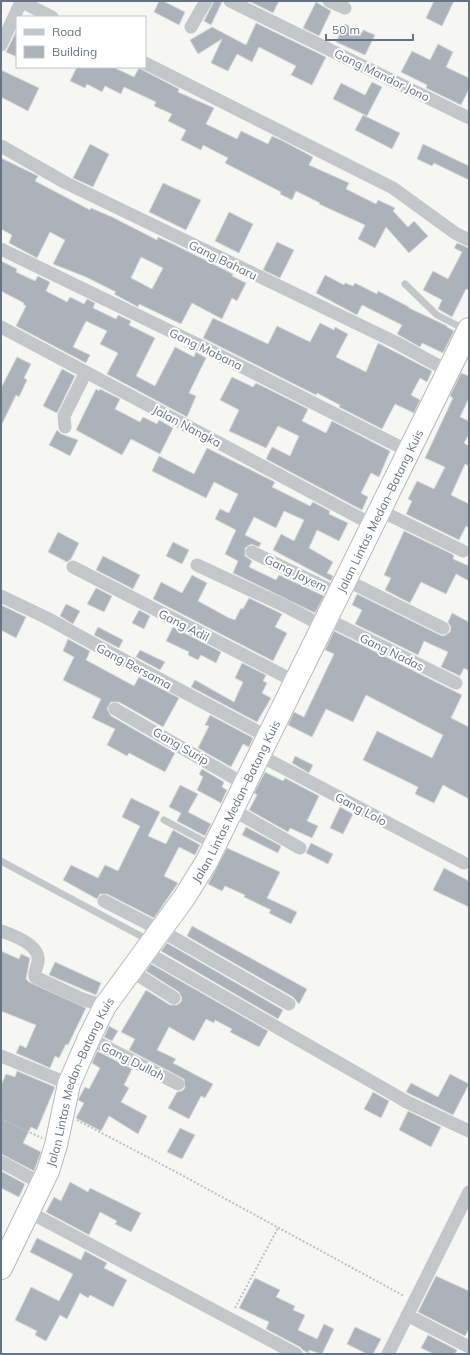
<svg xmlns="http://www.w3.org/2000/svg" width="470" height="1355" font-family="Mulish,sans-serif">
<style>
.building{fill:#abb2b9;stroke:#d7d7d5;fill-rule:evenodd}
.lines{fill:none;stroke-linecap:round;stroke-linejoin:round}
.trunk-casing{stroke:#b6b9bc;stroke-width:24}
.path{stroke:#bdbfc1;stroke-width:2;stroke-dasharray:2 2;stroke-linecap:butt}
.service{stroke:#c3c7ca;stroke-width:7}
.minor{stroke:#c3c7ca;stroke-width:13}
.trunk{stroke:#fff;stroke-width:22}
.labels{text-anchor:middle;dominant-baseline:central;stroke-width:4;stroke-linejoin:round;paint-order:stroke}
.street-label{font-size:12px;fill:#647484;stroke:#fff}
</style>
<rect width="100%" height="100%" fill="#f6f6f2"/>
<!-- building -->
<path class="building" d="M159,1H163L185,12L179,25L154,12Z
M214,1L222,2L211,25L204,21Z
M249,1H279L273,13Z
M434,1H454L442,26L426,18Z
M316,2L331,11L319,36L303,28Z
M256,23L326,57L312,85L291,75L296,66L259,47L252,62L237,54L228,71L211,63L222,39L198,54L190,40L212,27L246,45Z
M345,24L362,33L363,30L375,35L365,55L336,42Z
M17,30V57L6,52Z
M438,44L453,52L446,67L469,78V89L461,105L426,88L427,85L401,72L412,51L430,60Z
M77,67H113L134,77L139,68L179,89L178,92L214,108L206,124L237,139L241,131L268,144L272,136L283,141L313,157L309,165L349,183L346,189L376,204L378,200L395,208L393,211L408,227L414,221L428,236L409,253L386,227L375,248L358,239L365,225L319,204L320,203L296,191L292,200L280,194L281,192L225,163L228,158L203,145L201,150L181,140L186,130L168,121L172,114L154,106L156,102L124,87L121,94L105,86L102,92L87,84L85,88L70,81Z
M1,70L39,88L28,111L1,97Z
M372,82L382,87L367,116L333,99L341,83L365,95Z
M363,115L400,133L392,149L355,130Z
M90,144L109,154L93,187L73,178Z
M423,144L469,166V180L434,163L432,166L417,159Z
M1,158L38,176L35,181L90,210L91,208L112,217L157,240L158,237L175,245L233,274L232,276L246,283L237,301L232,298L222,319L192,303L181,324L139,304L138,307L114,294L116,292L86,277L53,264L65,240L50,232L37,258L9,243L12,235L1,229ZM141,257L163,268L152,289L131,278Z
M163,183L201,200L186,230L149,212Z
M229,212L253,224L239,253L215,241Z
M277,242L294,250L280,278L263,270Z
M457,243L469,248V290L466,289L452,317L438,309L442,300L423,290L433,271L448,279L462,252L454,248Z
M1,261L17,269L16,272L35,281L38,276L50,282L46,291L67,302L70,297L84,304L87,299L95,303L93,308L116,319L118,315L131,321L129,325L155,338L136,376L155,386L175,347L194,357L196,352L206,358L189,393L196,396L187,417L107,374L118,353L100,344L107,331L86,321L73,347L90,355L86,363L16,326L26,306L23,304L24,303L1,291Z
M325,275L344,285L345,283L353,286L355,283L377,294L378,291L409,307V308L447,326V327L454,331L443,353L422,343L420,347L397,334L402,325L362,305L357,315L316,293Z
M213,318L268,344L277,326L310,342L320,323L334,330L335,327L348,334L336,357L366,372L378,343L432,371L427,382L420,378L411,395L420,400L414,413L395,404L382,429L339,407L340,405L317,393L316,395L203,338Z
M17,357L31,364L24,378L27,380L19,397L16,395L1,426V388Z
M62,369L75,376L57,413L43,406Z
M461,373L469,376V398L460,417L469,421V434L464,443L469,446V466L465,464L451,495L469,504V528L466,526L459,540L406,514L412,501L408,499L417,481L434,489L445,467L425,458L453,398L450,396Z
M232,377L253,387L256,383L308,409L302,421L326,433L332,421L390,451L379,477L371,473L361,493L368,497L362,510L266,459L272,447L290,456L299,436L278,426L266,448L229,431L239,410L220,400Z
M96,389L99,391L100,389L120,399L115,409L140,422L143,417L157,424L159,420L173,428L160,454L131,439L122,455L76,430Z
M57,430L61,434L78,440L70,456L49,445Z
M207,448L275,482L272,487L310,506L313,502L330,511L329,514L348,523L339,541L317,530L309,548L333,562L327,573L333,576L331,581L273,550L281,534L294,541L304,520L284,511L276,528L254,517L245,535L261,543L259,547L251,544L245,548V556L252,561L249,567L276,580L279,575L324,596L315,613L233,573L238,561L225,554L236,530L215,519L220,509L229,513L238,494L214,482L206,498L152,471L159,456L194,474Z
M404,531L452,554L454,556L453,559L469,566V581L456,574L446,594L421,582L410,603L385,590L391,578L384,575Z
M58,532L79,543L71,559L67,562L48,552Z
M173,542L189,550L182,564L166,556Z
M103,556L140,575L133,589L96,570Z
M192,575L207,583L198,601L229,618L235,620L241,608L243,609L249,598L282,614L275,627L287,633L273,661L153,599L161,582L182,593Z
M96,588L112,596L104,612L87,604Z
M357,594L440,635L444,636L450,632L451,627L448,622L452,613L469,622V671L464,668L460,676L441,667L448,652L424,641L418,655L355,624L362,610L352,605Z
M66,604L80,611L73,624L60,616Z
M1,605L26,617L16,638L1,630Z
M139,610L150,616L144,629L132,623Z
M98,627L123,640L119,648L94,635Z
M173,627L221,652L216,663L201,655L198,660L188,655L189,652L166,641Z
M334,631L462,695L451,718L469,727V799L443,785L434,803L415,794L418,787L363,760L377,731L432,758L443,735L366,695L353,722L326,709L312,737L288,725L294,712L304,717L334,654L325,650Z
M68,639L90,651L86,660L134,686L139,677L179,698L163,727L119,702H111L107,709L111,716L175,753L165,772L129,753L127,756L107,745L115,729L92,718L101,699L63,680L74,657L63,651Z
M140,650L165,662L160,670L136,657Z
M242,663L266,675L263,681L267,683L262,693L271,698L257,722L191,687L195,680L234,702L243,682L235,678Z
M210,715L253,738L249,747L243,744L231,767L198,748L209,726L205,725Z
M295,756L313,765L309,773L292,763Z
M202,769L224,782L222,787L227,790L221,803L197,790L203,777L199,774Z
M265,772L283,781L285,778L319,796L307,821L318,826L312,838L290,828L288,832L249,810L257,795L254,793Z
M180,785L198,794L188,812L211,824L205,836L177,821L181,813L169,807Z
M131,798L160,812L148,836L166,844L173,830L200,845L195,855L179,847L164,876L178,883L154,918L107,894H100L97,899L63,880L71,865L98,878L105,865L118,871L140,826L122,817Z
M340,807L353,814L343,834L330,828Z
M246,827L281,846L278,853L242,835Z
M311,843L333,854L328,864L306,853Z
M227,848L280,872L267,898L297,912L291,924L269,913L271,910L244,897L245,895L225,886L222,891L208,884Z
M444,868L469,881V907L433,890Z
M192,926L307,989L299,1004L293,997L187,936Z
M167,943L283,1010L278,1019L161,951Z
M1,951L19,959L21,954L30,958L26,979L29,982L86,1008L68,1045L66,1044L59,1058L55,1056L50,1068L16,1053L20,1045L26,1048L36,1025L1,1011Z
M55,962L101,983L96,995L49,975Z
M151,964L268,1031L259,1047L230,1032L232,1029L215,1020L214,1023L206,1019L194,1041L169,1027L157,1050L176,1059L173,1063L213,1084L205,1098L201,1096L189,1119L168,1108L177,1092L182,1091L185,1088L184,1079L129,1050L135,1039L121,1032L146,990L170,1005H177L181,1002L182,998L179,992L146,971Z
M109,1026L118,1031L112,1041L104,1037Z
M97,1051L132,1069L124,1085L129,1088L121,1102L147,1116L138,1134L109,1116L101,1131L76,1118L84,1103L78,1100L85,1087L89,1089L100,1068L92,1063Z
M17,1071L55,1087L37,1130L31,1127L23,1143L41,1152L34,1171L1,1154V1085L6,1074L15,1077Z
M450,1074L469,1084L453,1115L406,1092L411,1083L438,1097Z
M373,1092L389,1101L381,1118L364,1109Z
M408,1111L441,1127L431,1147L399,1130Z
M180,1128L195,1135L182,1159L167,1152Z
M1,1171L25,1184L19,1197L1,1188Z
M70,1182L88,1192L90,1188L141,1213L131,1232L115,1224L117,1221L100,1212L89,1235L46,1212L54,1197L61,1201Z
M37,1238L81,1260L85,1251L107,1263L104,1268L127,1280L113,1307L90,1295L88,1298L80,1293L67,1319L60,1315L46,1341L35,1335L37,1331L15,1320L31,1287L59,1301L73,1274L30,1252Z
M436,1276L469,1291V1329L465,1336L418,1312Z
M255,1278L280,1290L276,1297L295,1306L293,1310L305,1315L298,1330L317,1339L324,1324L334,1329L322,1354L309,1350L308,1353L303,1350L300,1347L266,1329L269,1322L239,1308Z
M355,1327L381,1339L373,1354H367L347,1344Z
M428,1335L457,1350L455,1354H434L421,1348Z"/>
<g class="lines">
<defs>
<g id="trunk">
<path id="s1" d="M1,1268L48,1171L56,1145L69,1084L89,1038L105,1006L184,898L207,861L469,329"/>
</g>
</defs>
<!-- trunk casing -->
<use href="#trunk" class="trunk-casing"/>
<!-- path -->
<path class="path" d="M1,1119L42,1138
M77,1120L176,1172L404,1296
M235,1308L278,1228"/>
<!-- service -->
<path class="service" d="M405,284L437,315L466,330
M164,820L213,846
M1,861L150,941"/>
<!-- minor -->
<path class="minor" d="M20,1L52,17
M230,1L469,118
M329,1L345,8
M191,27L206,1
M1,45L21,2
M145,63L393,188L455,233L469,240
M1,146L66,183L397,343L448,371
M1,249L199,345L410,452
M1,327L373,525
M65,427L64,416L86,372
M381,511L463,551
M252,552L339,594
M197,565L285,606L323,626
M73,567L296,682
M346,580L443,628
M1,596L47,618L94,644L268,737
M327,619L456,683
M115,709L246,785
M259,755L464,863
M233,810L300,848
M104,901L160,930L289,1004
M1,931C13,935 41,945 38,962C37,967 34,972 35,977L82,999L105,1006
M144,951L407,1102L469,1131
M130,970L174,998
M89,1038L178,1084
M1,1056L69,1084
M1,1162L42,1184
M29,1212L296,1354
M407,1315L469,1347
M388,1354L469,1192"/>
<!-- trunk -->
<use href="#trunk" class="trunk"/>
</g>
<g class="labels">
<!-- street labels -->
<g class="street-label">
<text transform="translate(382 75) rotate(26)">Gang Mandor Jono</text>
<text transform="translate(223 260) rotate(26)">Gang Baharu</text>
<text transform="translate(206 349) rotate(26)">Gang Mabana</text>
<text transform="translate(187 426) rotate(28)">Jalan Nangka</text>
<text stroke="none"><textPath href="#s1" startOffset="851">Jalan Lintas Medan–Batang Kuis</textPath></text>
<text transform="translate(296 573) rotate(26)">Gang Jayem</text>
<text transform="translate(184 625) rotate(27)">Gang Adil</text>
<text transform="translate(392 652) rotate(26)">Gang Nadas</text>
<text transform="translate(134 666) rotate(28)">Gang Bersama</text>
<text transform="translate(181 746) rotate(30)">Gang Surip</text>
<text stroke="none"><textPath href="#s1" startOffset="527">Jalan Lintas Medan–Batang Kuis</textPath></text>
<text transform="translate(361 809) rotate(28)">Gang Lolo</text>
<text transform="translate(133 1061) rotate(27)">Gang Dullah</text>
<text stroke="none"><textPath href="#s1" startOffset="203">Jalan Lintas Medan–Batang Kuis</textPath></text>
</g>
</g>
<!-- border -->
<rect width="470" height="1355" fill="none" stroke="#647484" stroke-width="4"/>
<!-- legend -->
<rect x="16" y="16" width="130" height="52" fill="#ffffff" stroke="#c1c7ce"/>
<rect x="24" y="29" width="20" height="6" fill="#c3c7ca" stroke="#c1c7ce"/>
<text x="52" y="36" font-size="12" fill="#647484">Road</text>
<rect x="24" y="46" width="20" height="12" fill="#abb2b9" stroke="#c1c7ce"/>
<text x="52" y="56" font-size="12" fill="#647484">Building</text>
<!-- scale -->
<path d="M326 34v6h87v-6" fill="none" stroke="#647484" stroke-width="2"/>
<text x="332" y="34" font-size="12" fill="#647484" stroke="#ffffff" stroke-width="3" paint-order="stroke">50 m</text>
</svg>
